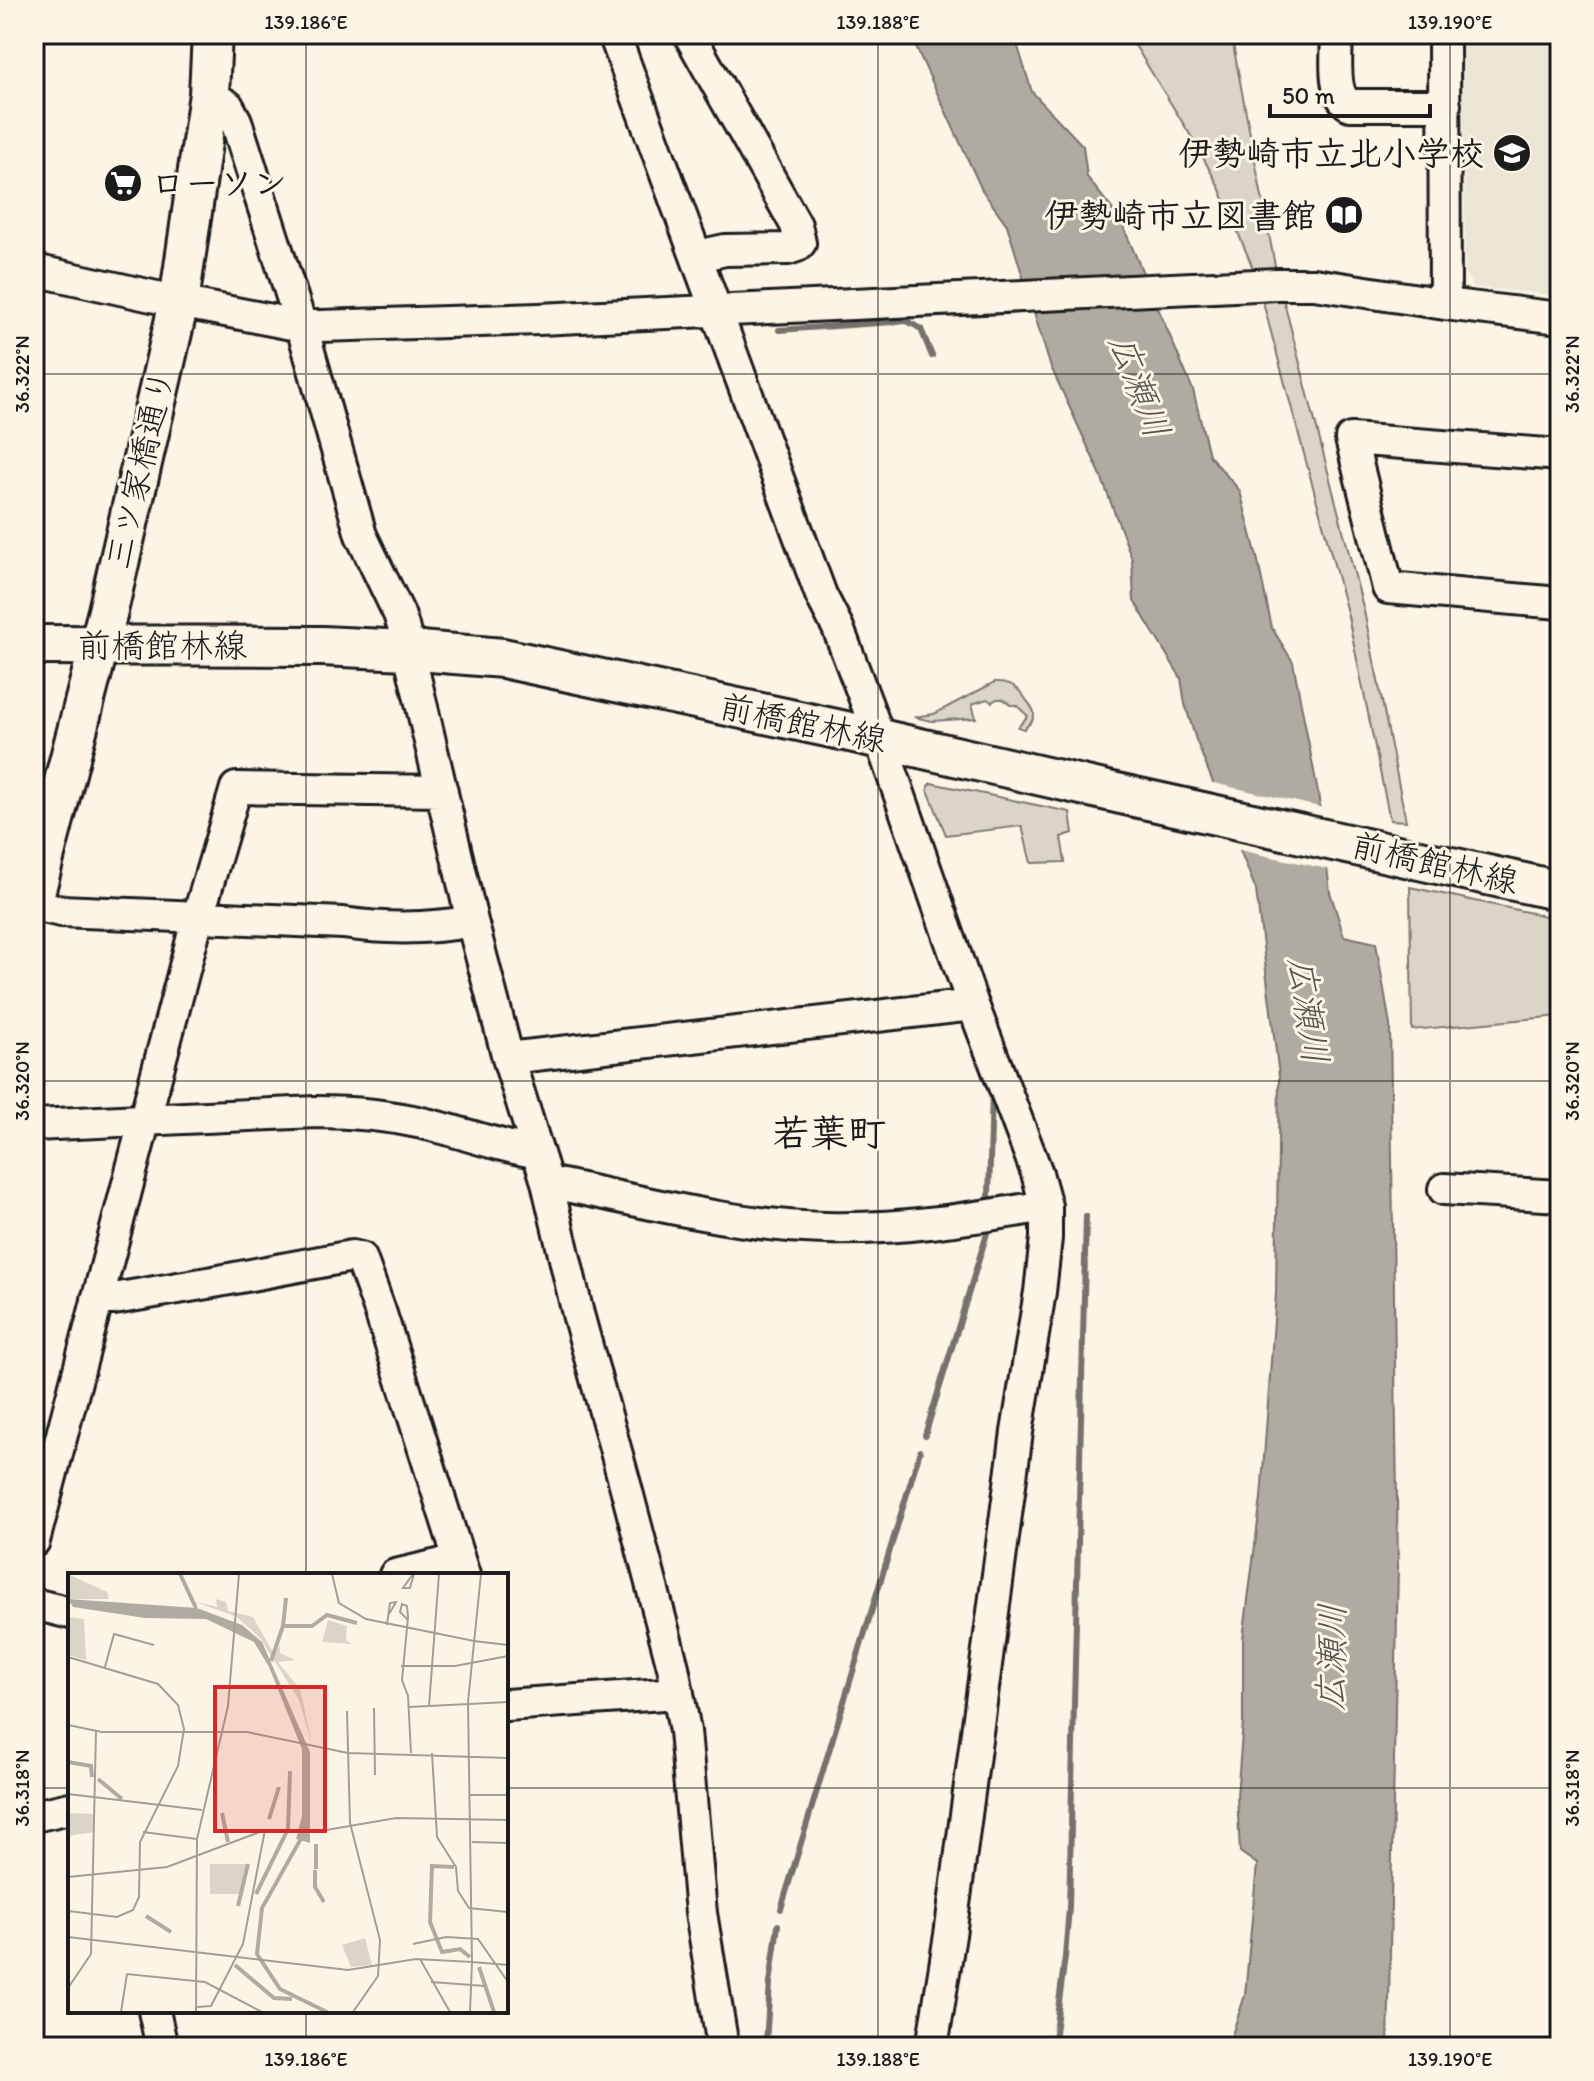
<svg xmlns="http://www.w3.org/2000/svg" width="1594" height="2081" font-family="Itim,'Klee One',sans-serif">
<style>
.built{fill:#ebe5d6}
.green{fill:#dbd5c8;stroke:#7c7872;stroke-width:2}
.water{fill:#b0aba1;stroke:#75726c;stroke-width:2}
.pier{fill:#fcf5e5}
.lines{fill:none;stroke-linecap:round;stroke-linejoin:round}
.stream{stroke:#75726c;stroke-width:6}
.minor-casing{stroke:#1c1c1c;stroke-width:36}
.major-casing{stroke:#1c1c1c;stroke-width:44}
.minor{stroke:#fcf5e5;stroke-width:30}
.major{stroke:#fcf5e5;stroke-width:38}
.ticks{fill:none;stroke:#1c1c1c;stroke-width:2;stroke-opacity:0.45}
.labels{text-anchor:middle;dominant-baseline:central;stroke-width:6;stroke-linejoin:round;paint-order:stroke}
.poi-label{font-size:34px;font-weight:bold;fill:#1c1c1c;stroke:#fcf5e5;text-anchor:end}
.street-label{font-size:34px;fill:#1c1c1c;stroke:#fcf5e5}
.water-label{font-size:36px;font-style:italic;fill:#575551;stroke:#fcf5e5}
.quarter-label{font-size:38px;font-weight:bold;fill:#1c1c1c;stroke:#fcf5e5}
.inset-river{fill:none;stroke:#b0aba1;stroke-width:4}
.inset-road{fill:none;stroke:#a29e95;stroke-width:2}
.view{fill:#d62828;fill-opacity:0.15;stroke:#d62828;stroke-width:4}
.inset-edge{fill:none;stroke:#1c1c1c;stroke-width:4}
.neatline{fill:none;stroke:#1c1c1c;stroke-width:3}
.ticks-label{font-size:20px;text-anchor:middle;fill:#1c1c1c}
</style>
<rect width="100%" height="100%" fill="#fcf5e5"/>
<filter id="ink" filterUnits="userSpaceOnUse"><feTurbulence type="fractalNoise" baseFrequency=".0125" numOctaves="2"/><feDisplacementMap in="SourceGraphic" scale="16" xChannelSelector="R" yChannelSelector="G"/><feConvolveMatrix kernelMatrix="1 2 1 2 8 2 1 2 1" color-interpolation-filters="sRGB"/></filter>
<g filter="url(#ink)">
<!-- built -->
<path class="built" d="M1463,34H1560V296L1473,287L1465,272Z"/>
<!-- green -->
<path class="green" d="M1128,34H1231L1276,271L1364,611L1406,821L1390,820L1348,616L1255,273L1219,187L1194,141Z
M995,682C1011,681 1019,688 1027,701C1029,703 1034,710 1034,713C1035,720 1028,725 1024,729L1018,727L1028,716L1016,705H1010C1005,698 998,697 992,702L987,699L972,704L976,718L932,721L914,717L934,714Z
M931,783L1070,812L1073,833L1061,837L1065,862L1031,863L1022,826L946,835L928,790V786Z
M1410,887L1555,918L1560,923V945L1555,981L1559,1016L1412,1030Z"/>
<!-- water -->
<path class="water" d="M910,34H1014L1032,92L1083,146L1087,177L1120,219L1193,390L1209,455L1240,491L1257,557L1272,628L1293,662L1318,792L1330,892L1344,936L1376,943L1390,1025L1398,1567L1388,2047H1228L1245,1995L1257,1864L1240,1852L1237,1796L1243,1722V1639L1261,1498L1276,1293L1279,1076L1256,890L1196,740L1185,704L1181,678L1134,601L1132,559L1099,471L1050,365L1007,225L982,190Z"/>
<!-- pier -->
<path class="pier" d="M1209,782L1324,808L1332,870L1235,849Z"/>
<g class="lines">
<!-- stream -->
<path class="stream" d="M779,330L907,321L921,329L932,356
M989,1196L992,1090
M925,1435L988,1230
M781,1909L920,1451
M766,2043L770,1983L778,1925
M1053,2047L1065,1957L1069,1907L1086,1216"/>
<defs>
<path id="minor" d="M614,34L821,595L838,628L880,739L973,1005L1037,1173L1046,1206V1238L1040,1292L1017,1432L950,1935L932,2047
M689,34L796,225L800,243L797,246L788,249L725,250L698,256
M1337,34C1337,54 1331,95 1350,105H1445
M1444,34L1445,304
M209,94L228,106L236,121L306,341L361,535L399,614L403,626L472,921L508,1058L547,1182L578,1314L625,1484L673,1667L685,1731L701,1913L723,2047
M34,270L179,302L302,326H320L539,319L1277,284H1314L1445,304L1560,318
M1560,455L1351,439L1388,588L1560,603
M34,905L61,911L343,923C385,929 431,929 472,921
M508,1058L973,1005
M34,1125L316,1112C352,1112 387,1115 422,1123C460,1131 497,1147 537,1152
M547,1182C639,1200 732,1226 826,1228C900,1230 973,1218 1046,1206
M1444,1189L1560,1196
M97,1299H114L219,1281L352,1256L361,1258L380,1311L464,1575
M34,1541L198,917L236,788L442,791
M395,1575L459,1560
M34,1604L70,1613
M506,1705L678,1693
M34,1816L70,1808
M154,2011L162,2047"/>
<path id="major" d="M34,645L322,646L407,650L503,658L841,730L1121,794L1560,891
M34,897L108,611L179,302L209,94L212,34"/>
</defs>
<!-- minor casing -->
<use href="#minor" class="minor-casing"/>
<!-- major casing -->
<use href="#major" class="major-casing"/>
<!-- minor -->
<use href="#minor" class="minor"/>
<!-- major -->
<use href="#major" class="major"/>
</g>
</g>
<!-- ticks -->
<path class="ticks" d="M306,34V1575M878,34V2047M1450,34V2047M34,374H1560M34,1081H1560M34,1788H70M506,1788H1560M306,2011V2047"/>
<!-- icons -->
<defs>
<symbol id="school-disc" viewBox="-11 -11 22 22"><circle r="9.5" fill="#1c1c1c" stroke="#fcf5e5"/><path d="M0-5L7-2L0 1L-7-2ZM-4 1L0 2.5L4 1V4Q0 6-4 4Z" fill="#fff"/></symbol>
<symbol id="supermarket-disc" viewBox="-11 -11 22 22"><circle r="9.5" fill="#1c1c1c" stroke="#fcf5e5"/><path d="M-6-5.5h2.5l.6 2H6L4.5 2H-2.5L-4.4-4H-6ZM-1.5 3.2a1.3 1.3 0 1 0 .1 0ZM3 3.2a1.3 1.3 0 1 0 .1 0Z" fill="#fff"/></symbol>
<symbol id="library-disc" viewBox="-11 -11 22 22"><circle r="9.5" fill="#1c1c1c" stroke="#fcf5e5"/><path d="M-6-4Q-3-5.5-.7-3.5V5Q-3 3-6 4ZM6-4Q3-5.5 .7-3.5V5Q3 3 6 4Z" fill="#fff"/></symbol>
</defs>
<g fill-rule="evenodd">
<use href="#school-disc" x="1490" y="131" width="44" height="44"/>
<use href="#supermarket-disc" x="101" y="161" width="44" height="44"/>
<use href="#library-disc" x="1322" y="193" width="44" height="44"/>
</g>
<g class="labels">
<!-- poi labels -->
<g class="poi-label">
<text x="1484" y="153">伊勢崎市立北小学校</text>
<text x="151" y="183" text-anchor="start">ローソン</text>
<text x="1316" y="215">伊勢崎市立図書館</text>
</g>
<!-- street labels -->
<g class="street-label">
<text transform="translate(140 469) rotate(-77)">三ツ家橋通り</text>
<text x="162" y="645">前橋館林線</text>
<text transform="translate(803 723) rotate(12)">前橋館林線</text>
<text transform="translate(1435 863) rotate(13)">前橋館林線</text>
</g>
<!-- water labels -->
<g class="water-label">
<text transform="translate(1140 386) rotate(69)">広瀬川</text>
<text transform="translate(1309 1010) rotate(82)">広瀬川</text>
<text transform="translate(1331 1657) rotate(-89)">広瀬川</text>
</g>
<!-- quarter labels -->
<g class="quarter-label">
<text x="829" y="1133">若葉町</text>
</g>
</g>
<!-- overview -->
<g transform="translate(68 1573)">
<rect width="440" height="440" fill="#fcf5e5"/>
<path d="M0,1L39,19L41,26H0ZM148,26L158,29L160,38L185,44L206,81L212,72V80L227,87L210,89L232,116L244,171L231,127L192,65L169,44L125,28L149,34ZM0,44L16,46L18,87L0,82ZM260,47L279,53L278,67L284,71L254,69ZM0,240L27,241L26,259L0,263ZM142,291H179L173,321H142ZM297,365L304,392L283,394L274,372Z" fill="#dbd5c8"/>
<path d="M0,26L129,35L174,52L194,69L242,179V270L228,266L234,243V176L201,94L186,69L138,46L77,45L5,34Z" fill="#b0aba1"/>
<path class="inset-river" d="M112,1L128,35M215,53H244L259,42L289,50M203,88L215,53L218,25M0,189L23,193L24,204M30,206L54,226M154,240L160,269M201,246L211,214M235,262L194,335L189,381L212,416L259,439M386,294L364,293L362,349L374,379L392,376L402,384M248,296V271M247,297V314L256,329M188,321L220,256L222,198M170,333L180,291M78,343L103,359M167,392L206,425L224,426M411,394L426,439"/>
<path class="inset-road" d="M264,1L271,30L298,46L406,68M345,1L335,15H342L346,1M319,52L322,30L328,29L321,41M339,55L340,44L339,33L334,31L332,39L340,47M339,55L334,107L340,123L343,180M406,68L440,72M0,84L90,111L110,132L116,156L110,193L72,269L71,324L65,337L49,344L0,338M333,93H387L440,83M37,94L46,61L86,72M361,133L371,1M341,134L440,129M306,135L307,202M279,138L282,250L312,367L310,403L285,439M0,152L34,159H179L280,180L440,185M364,180L369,264L388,294L390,318L401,335L440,339M0,221L134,237M402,222H440M75,259L129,266M404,269L440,270M0,304L99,294L197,257L247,259L328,245L440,247M0,364L280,397L348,386L404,389L400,129L413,1M345,371L378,364L410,366L440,409M352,386L382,439M404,389L440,392M363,409L417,413M0,415L23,381L28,158M128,434L143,433L175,371L197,257M53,439L59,401L137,409L194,439M128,439L129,266L160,133L171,1M402,439L404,389"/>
<path class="view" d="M147,114H257V258H147Z"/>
<rect width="440" height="440" class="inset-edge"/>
</g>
<!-- margin -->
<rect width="1594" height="2081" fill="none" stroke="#fcf5e5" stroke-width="88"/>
<!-- scale -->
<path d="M1270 104v12h160v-12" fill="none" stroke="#1c1c1c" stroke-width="4"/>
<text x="1282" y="104" font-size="24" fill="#1c1c1c" stroke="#fcf5e5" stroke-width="6" paint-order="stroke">50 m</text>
<rect x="44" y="44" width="1506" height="1993" class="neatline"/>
<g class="ticks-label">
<text x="306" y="29">139.186°E</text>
<text x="878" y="29">139.188°E</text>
<text x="1450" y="29">139.190°E</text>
<text transform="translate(22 374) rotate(-90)" y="7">36.322°N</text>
<text transform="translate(1572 374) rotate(-90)" y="7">36.322°N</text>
<text transform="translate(22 1081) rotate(-90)" y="7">36.320°N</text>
<text transform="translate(1572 1081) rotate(-90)" y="7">36.320°N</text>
<text transform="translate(22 1788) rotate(-90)" y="7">36.318°N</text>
<text transform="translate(1572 1788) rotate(-90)" y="7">36.318°N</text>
<text x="306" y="2066">139.186°E</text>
<text x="878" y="2066">139.188°E</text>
<text x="1450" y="2066">139.190°E</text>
</g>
</svg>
